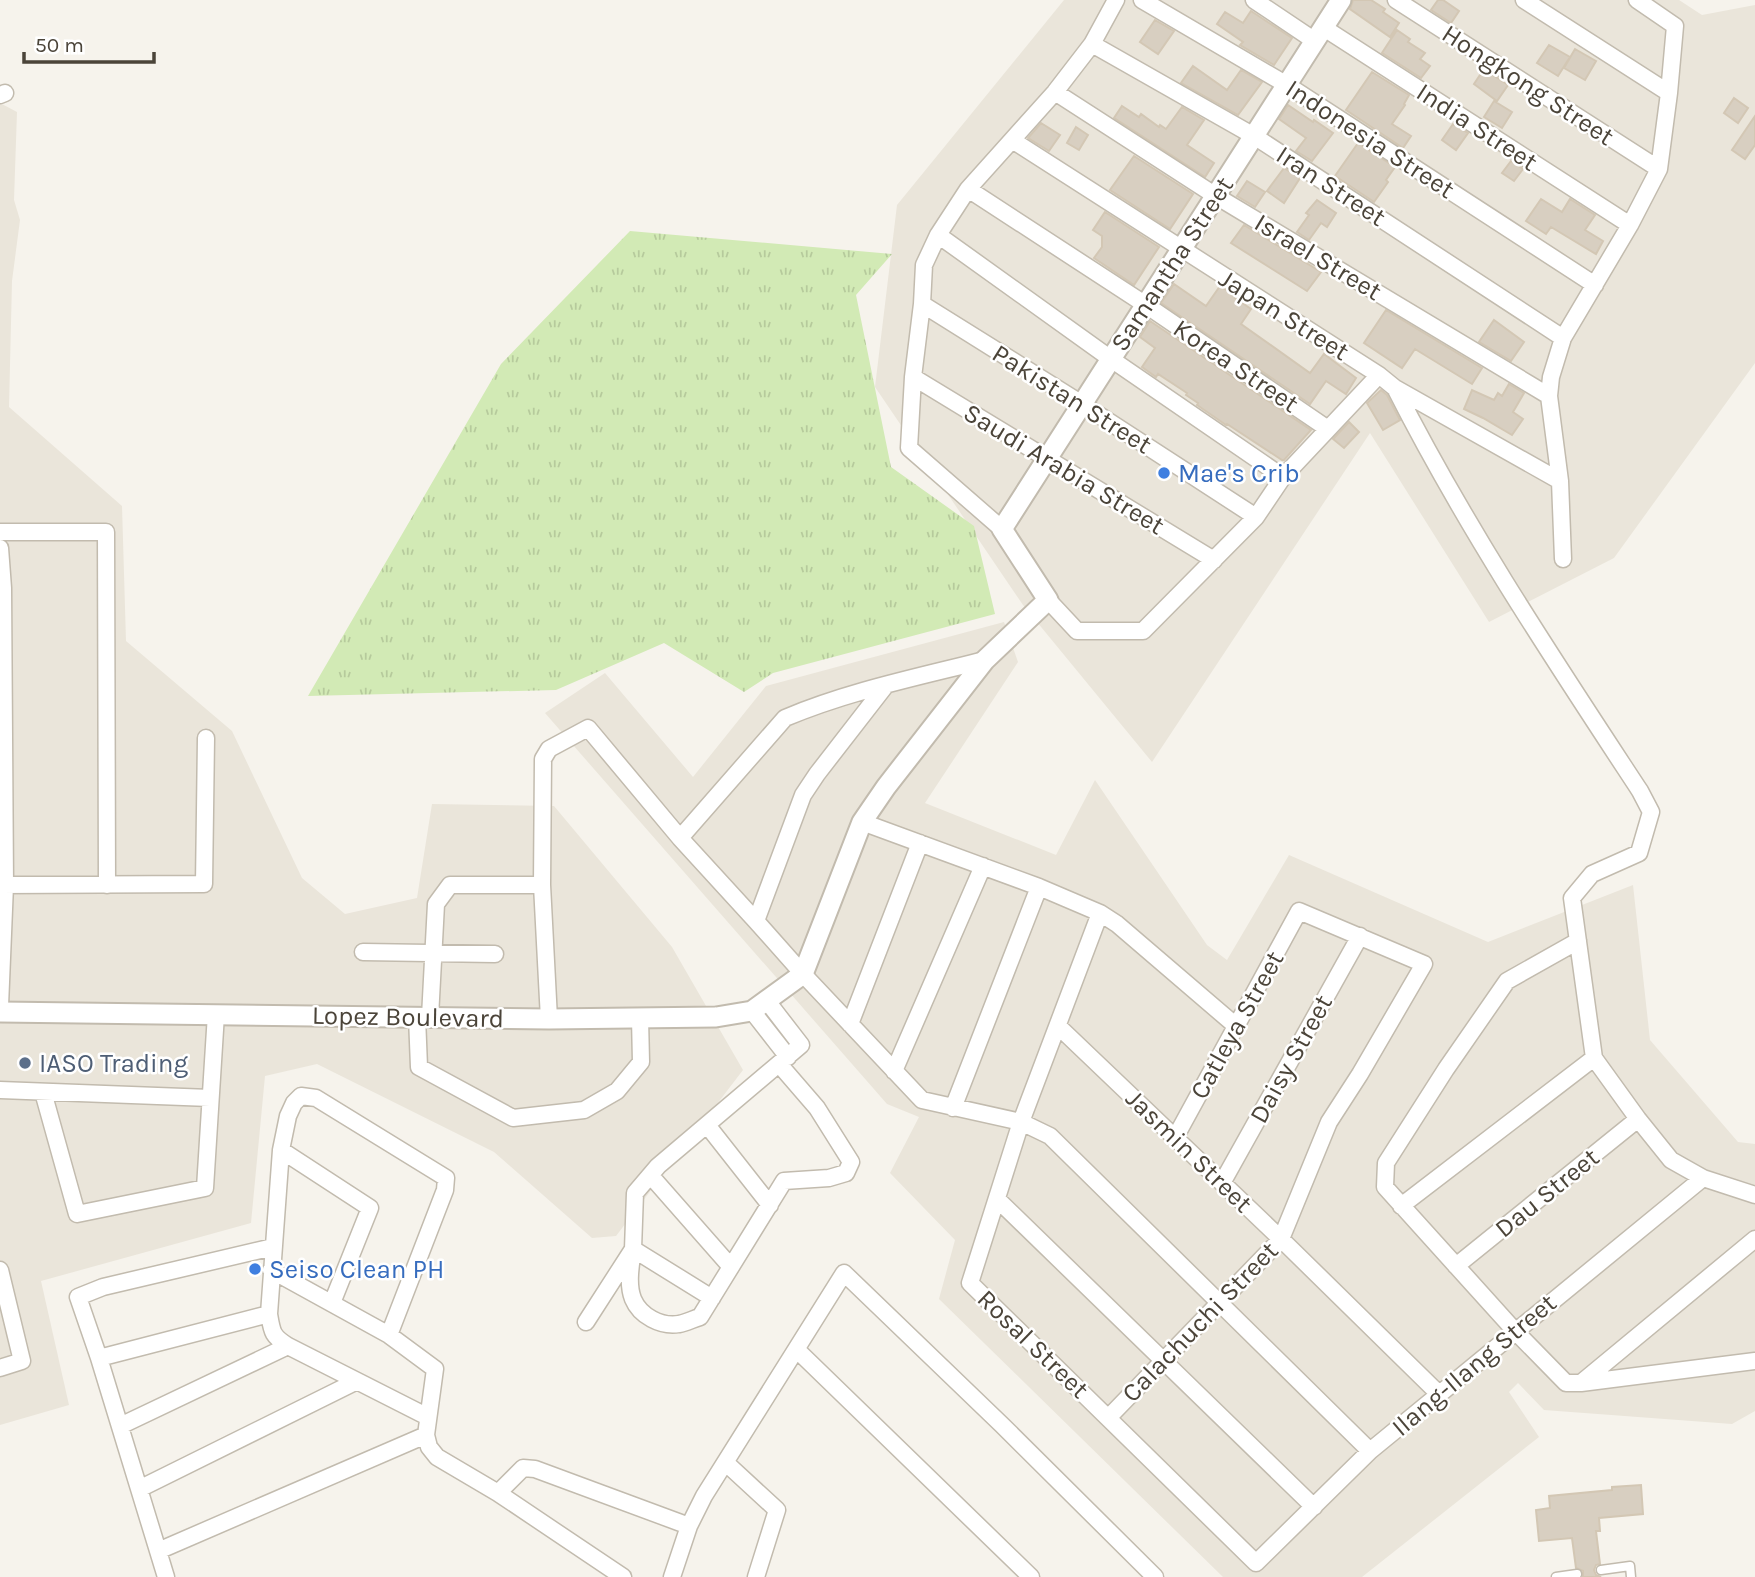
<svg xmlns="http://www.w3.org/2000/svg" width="1755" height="1577" font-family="Karla,sans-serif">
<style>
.residential{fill:#eae5da}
.grass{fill:url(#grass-tufts)}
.building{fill:#d8cfc1;stroke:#d3c7b4;stroke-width:2}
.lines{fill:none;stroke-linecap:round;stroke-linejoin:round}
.service-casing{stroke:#c2bbae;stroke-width:11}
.minor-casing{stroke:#c2bbae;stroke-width:19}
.tertiary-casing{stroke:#c2bbae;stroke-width:23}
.service{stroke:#fff;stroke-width:8}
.minor{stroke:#fff;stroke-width:16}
.tertiary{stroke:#fff;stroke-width:19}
.shop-dot{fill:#3f7fe0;stroke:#fff;stroke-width:2.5}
.service-dot{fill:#5c6f8a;stroke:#fff;stroke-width:2.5}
.labels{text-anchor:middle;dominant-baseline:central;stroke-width:5;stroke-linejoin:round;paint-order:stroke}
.street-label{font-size:26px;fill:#4b4439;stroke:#fff}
.shop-label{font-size:26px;fill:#366cbe;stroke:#fff;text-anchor:start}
.service-label{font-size:26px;fill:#4e5e75;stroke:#fff;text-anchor:start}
</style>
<defs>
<pattern id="grass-tufts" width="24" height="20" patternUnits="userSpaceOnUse" patternTransform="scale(1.75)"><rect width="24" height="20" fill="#d2eab5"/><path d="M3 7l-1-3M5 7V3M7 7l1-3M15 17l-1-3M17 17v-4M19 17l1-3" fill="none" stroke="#b6ca9c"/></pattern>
</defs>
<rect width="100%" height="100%" fill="#f6f3ec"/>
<!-- residential -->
<path class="residential" d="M1064,0H1679L1702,15L1755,5V363L1614,558L1489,622L1370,433L1152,762L1023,605L875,387L897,205Z
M0,103L17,112L14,200L20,220L12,281L9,407L122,506L126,641L232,731L302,878L345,914L417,898L432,804L554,806L672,947L743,1070L616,1236L592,1238L494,1152L317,1064L265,1076L251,1223L41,1281L69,1405L0,1425Z
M1004,622L1018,662L925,803L1056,855L1095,780L1207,945L1227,960L1289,855L1488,942L1633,885L1650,1040L1738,1142L1755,1144V1411L1732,1424L1544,1410L1518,1383L1509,1392L1539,1437L1362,1577H1223L939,1299L955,1240L890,1173L919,1117L887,1104L545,713L605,673L693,777L766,686Z"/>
<!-- grass -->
<path class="grass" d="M630,231L892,254L856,295L891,467L974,526L995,614L773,673L744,692L664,643L556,690L308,696L501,364Z"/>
<!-- building -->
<path class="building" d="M1353,0H1371L1385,9L1383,12L1399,23L1390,37L1350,9Z
M1438,0H1443L1459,11L1451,23L1431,10Z
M1251,11L1292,38L1274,65L1240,45L1243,42L1217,24L1225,12L1243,23Z
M1155,20L1174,31L1158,54L1140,42Z
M1397,30L1410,39L1408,42L1425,53L1420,59L1430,66L1421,78L1382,53Z
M1549,45L1570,57L1558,76L1537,63Z
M1575,49L1596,61L1585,80L1564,68Z
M1193,66L1227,90L1241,70L1262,82L1238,115L1181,83Z
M1484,69L1508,85L1497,101L1474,84Z
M1372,72L1409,95L1404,104L1405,105L1392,124L1411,136L1403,148L1346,110Z
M1734,98L1748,108L1738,123L1724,113Z
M1494,101L1512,112L1502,128L1484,117Z
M1288,105L1313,122L1314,120L1333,133L1312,161L1296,151L1306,138L1279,119Z
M1122,106L1139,117L1141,114L1159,127L1160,125L1166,129L1182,107L1204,120L1187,145L1214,163L1205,177L1114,118Z
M1755,116V145L1745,159L1732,150Z
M1041,123L1060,135L1049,151L1028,138Z
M1453,124L1468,133L1456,150L1442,140Z
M1076,127L1088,135L1079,150L1067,143Z
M1358,143L1395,167L1386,180L1388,182L1374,202L1335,176Z
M1134,156L1193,194L1170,229L1110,190Z
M1511,161L1523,169L1514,181L1502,173Z
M1284,168L1300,178L1284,203L1267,191Z
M1247,181L1265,192L1255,207L1237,196Z
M1541,199L1562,212L1570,199L1595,215L1585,230L1603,241L1596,254L1551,227L1546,234L1526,221Z
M1317,200L1336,213L1327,227L1321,223L1309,240L1297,232L1309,215L1306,213Z
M1105,212L1159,247L1134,285L1094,258L1102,247V236L1093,230Z
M1244,225L1321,272L1307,291L1231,243Z
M1174,284L1206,306L1220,286L1236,296L1235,298L1251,309L1241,324L1310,373L1324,354L1356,378L1346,394L1326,381L1310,404L1161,303Z
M1386,310L1482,368L1472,384L1415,349L1402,368L1364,343Z
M1494,320L1524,342L1511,361L1479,342Z
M1150,321L1311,430L1284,460H1282L1227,424L1226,425L1197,405L1198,403L1186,395L1187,393L1158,374L1156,377L1142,367L1155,348L1140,337Z
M1509,384L1524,393L1513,412L1523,419L1512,435L1483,418L1464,409L1472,390L1494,400L1498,393L1502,396Z
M1381,390L1387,395L1400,420L1383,430L1367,403Z
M1349,422L1359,432L1344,448L1333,439Z
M1641,1485L1643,1514L1599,1518L1600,1531H1596L1600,1564L1596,1565L1594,1570L1596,1575L1601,1577H1583V1571L1576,1568L1572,1538L1539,1541L1536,1510L1550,1508L1549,1496L1612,1490V1487Z"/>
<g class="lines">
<defs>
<path id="service" d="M1601,1570L1630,1566L1631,1577
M1556,1577L1577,1574"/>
<path id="minor" d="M1142,0L1287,85L1595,285
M1254,0L1315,41
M1396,0L1659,169
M1524,0L1669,93
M1324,28L1630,225
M1092,44L1254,136L1563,338
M1055,92L1216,196L1549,396
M0,95L5,93
M1012,140L1379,375L1395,388L1560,481
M968,189L1146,305L1328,429
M938,235L1111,359L1283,477
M922,304L1082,404L1256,517
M913,377L1214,560
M1395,388C1466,528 1554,660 1640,791L1651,812L1639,853L1592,874L1572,898L1594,1058L1638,1119L1671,1160L1703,1178L1755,1195
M1002,529L909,448L913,377L922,304L924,265L938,235L968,189L1055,92L1092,44L1116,0
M0,532H106L107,885
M0,548L3,588L5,885L0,1006
M1563,559L1560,481L1549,396L1551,377L1563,338L1630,225L1659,169L1669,93L1675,26L1637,0
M1048,600L1077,631H1143L1256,517L1283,477L1379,375
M862,822L1039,887L1100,913L1117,924L1236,1026
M680,838L785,718C849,691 918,677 985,660
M0,885L204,884L206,738
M1100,913L1021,1122L970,1283L1256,1563L1370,1451L1703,1178
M756,921L803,795L817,774L886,685
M1578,941L1507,981L1446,1069L1386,1163L1385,1187L1515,1331L1566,1383H1581L1755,1361
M363,952L495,954
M752,1011L788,1057
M417,1017L419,1067L513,1118L584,1110L617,1091L641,1062L640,1018
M430,1017L436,904L450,885H542
M549,1019L542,885L543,759L549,749L588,728L680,838L756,921L803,974L922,1100L1021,1122L1050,1136L1370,1451
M850,1024L920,843
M1058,1026L1281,1239L1439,1394
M894,1071L983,866
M0,1090L210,1098
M43,1092L77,1214L205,1188L216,1014
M953,1108L1039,887
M707,1125L770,1205
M281,1150L370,1208L332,1303
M651,1176L731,1267
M1222,1183L1360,936
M997,1199L1314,1507
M1401,1206L1594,1058
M1456,1266L1638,1119
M0,1270L22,1361L0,1368
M271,1270L389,1335L435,1369L426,1435L429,1447L437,1457L498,1493L623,1577
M712,1298L633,1249L635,1193L658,1166L801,1045L767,1001
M586,1322L633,1249C631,1264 627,1284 633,1299C640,1316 661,1327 679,1324C686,1323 693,1319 700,1317L784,1181L829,1178L846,1173L851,1162L817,1108L779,1064
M389,1335L445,1190L446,1178L316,1098L301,1096L294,1103L288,1116L281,1150L269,1314C272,1332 272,1336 288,1346L428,1417
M797,1350L1031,1577
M99,1358L269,1314
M1581,1383L1755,1239
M1108,1418L1281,1239L1329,1122L1360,1074L1424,964L1299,911L1175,1138
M120,1426L288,1346
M726,1463L777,1510L756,1577
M139,1489L357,1381
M498,1493L523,1468L535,1469L689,1526
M158,1551L426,1435
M166,1577L99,1358L78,1297L103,1287L273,1247
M672,1577L689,1526L704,1496L844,1273L1002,1425L1155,1577"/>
<path id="tertiary" d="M0,1012L549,1019L716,1017L752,1011L803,974L862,822L886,787L985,660L1048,600L1002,529L1341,0"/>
</defs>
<!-- service casing -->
<use href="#service" class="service-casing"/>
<!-- minor casing -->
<use href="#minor" class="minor-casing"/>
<!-- tertiary casing -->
<use href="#tertiary" class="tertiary-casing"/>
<!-- service -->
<use href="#service" class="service"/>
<!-- minor -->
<use href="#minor" class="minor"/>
<!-- tertiary -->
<use href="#tertiary" class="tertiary"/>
</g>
<!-- markers -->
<g class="shop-dot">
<circle cx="1164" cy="473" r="7"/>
<circle cx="255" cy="1269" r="7"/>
</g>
<circle class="service-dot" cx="25" cy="1063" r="7"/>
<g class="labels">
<!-- street labels -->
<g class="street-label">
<text transform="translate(1528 85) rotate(33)">Hongkong Street</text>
<text transform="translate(1477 127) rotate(33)">India Street</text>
<text transform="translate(1370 139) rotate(33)">Indonesia Street</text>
<text transform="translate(1331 186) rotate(33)">Iran Street</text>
<text transform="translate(1318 257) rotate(31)">Israel Street</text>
<text transform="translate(1172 264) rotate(-57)">Samantha Street</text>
<text transform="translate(1284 315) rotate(32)">Japan Street</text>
<text transform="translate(1236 366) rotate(34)">Korea Street</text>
<text transform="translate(1072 399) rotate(32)">Pakistan Street</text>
<text transform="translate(1064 469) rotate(31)">Saudi Arabia Street</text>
<text transform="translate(408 1017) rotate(1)">Lopez Boulevard</text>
<text transform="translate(1237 1025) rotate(-61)">Catleya Street</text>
<text transform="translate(1291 1059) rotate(-61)">Daisy Street</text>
<text transform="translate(1189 1151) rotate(44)">Jasmin Street</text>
<text transform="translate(1547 1193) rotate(-39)">Dau Street</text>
<text transform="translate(1200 1322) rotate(-46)">Calachuchi Street</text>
<text transform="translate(1033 1344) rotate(44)">Rosal Street</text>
<text transform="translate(1474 1365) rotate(-40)">Ilang-Ilang Street</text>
</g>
<!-- shop labels -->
<g class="shop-label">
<text x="1178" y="473">Mae's Crib</text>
<text x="269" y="1269">Seiso Clean PH</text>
</g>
<!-- service labels -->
<g class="service-label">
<text x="39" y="1063">IASO Trading</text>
</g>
</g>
<!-- scale -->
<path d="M24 52v10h130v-10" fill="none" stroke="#4b4439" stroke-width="3.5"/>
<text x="35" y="52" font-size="21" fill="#4b4439" stroke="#ffffff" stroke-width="5" paint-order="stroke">50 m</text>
</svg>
